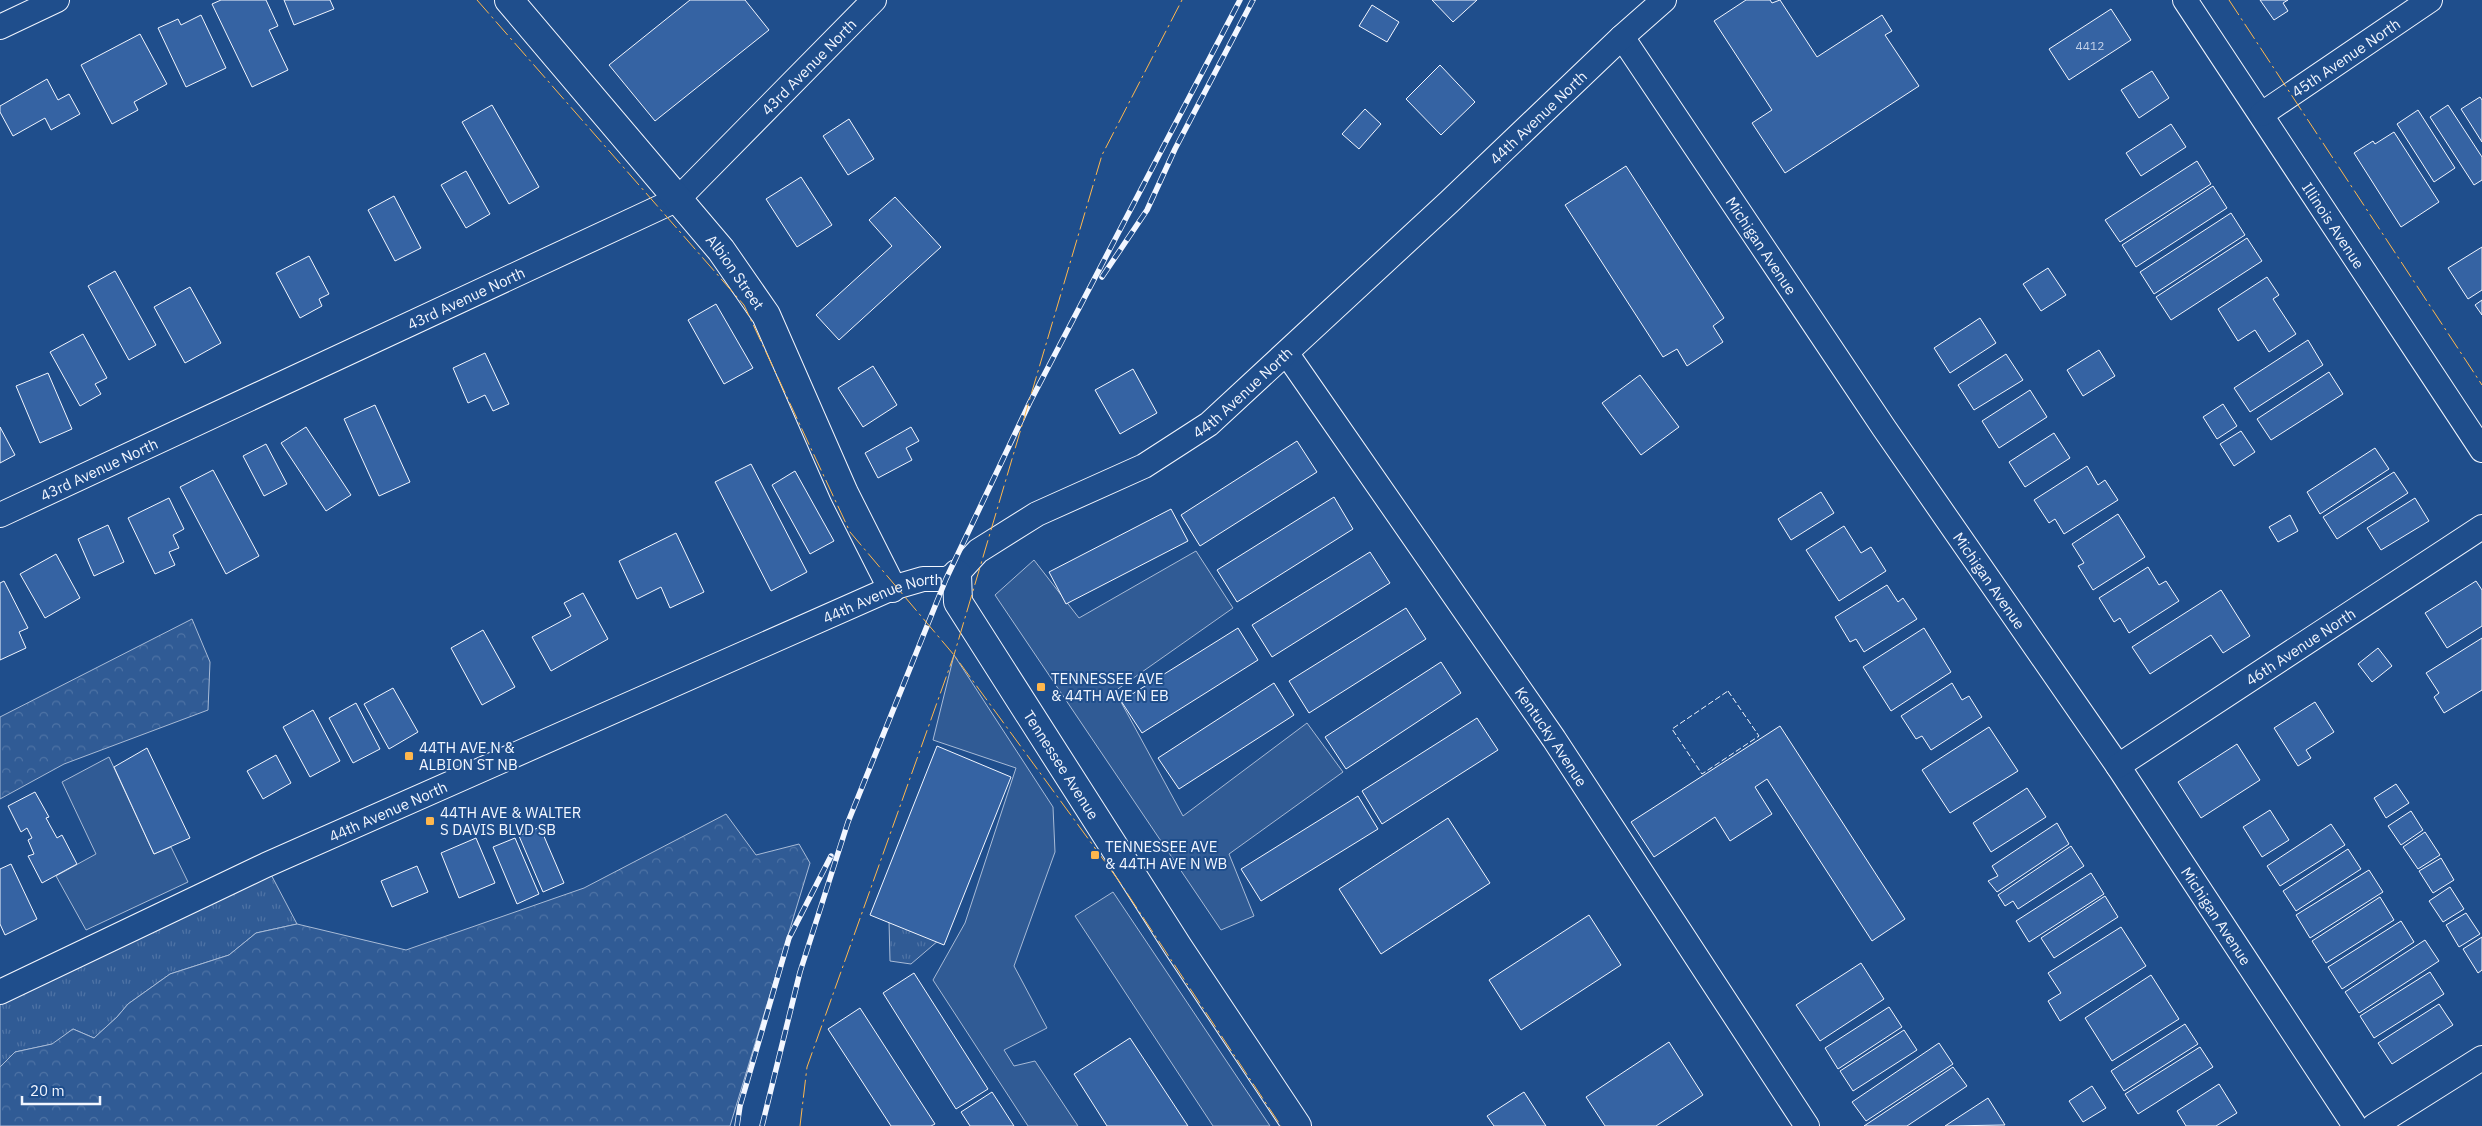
<svg xmlns="http://www.w3.org/2000/svg" width="2482" height="1126" font-family="'IBM Plex Sans',sans-serif">
<style>
.grass{fill:url(#grass-tufts);stroke:#a8bbd7}
.forest{fill:url(#forest-crowns);stroke:#a8bbd7}
.built{fill:#305b95;stroke:#a8bbd7}
.building{fill:#3563a3;stroke:#f2f6ff}
.lines{fill:none;stroke-linecap:round;stroke-linejoin:round}
.minor-casing{stroke:#f2f6ff;stroke-width:26}
.tertiary-casing{stroke:#f2f6ff;stroke-width:30}
.minor{stroke:#1f4e8c;stroke-width:24}
.tertiary{stroke:#1f4e8c;stroke-width:28}
.rail-casing{stroke:#f2f6ff;stroke-width:5.5}
.rail{stroke:#1f4e8c;stroke-width:4;stroke-dasharray:11;stroke-linecap:butt}
.fence{stroke:#f2f6ff;stroke-width:1;stroke-dasharray:6 2.5;stroke-linecap:butt}
.power{stroke:#ffb74d;stroke-width:1;stroke-dasharray:18 4 2.5 4;stroke-linecap:butt}
.poi-dot{fill:#ffb74d;stroke:#1f4e8c;stroke-width:2}
.labels{text-anchor:middle;dominant-baseline:central;stroke-width:4;stroke-linejoin:round;paint-order:stroke}
.number-label{font-size:12px;fill:#c3d1e8}
.street-label{font-size:15px;fill:#f2f6ff;stroke:#1f4e8c}
.poi-label{font-size:15px;fill:#f2f6ff;stroke:#1f4e8c;text-anchor:start}
</style>
<defs>
<pattern id="grass-tufts" width="24" height="20" patternUnits="userSpaceOnUse" patternTransform="scale(1.25)"><rect width="24" height="20" fill="#305b95"/><path d="M3 7l-1-3M5 7V3M7 7l1-3M15 17l-1-3M17 17v-4M19 17l1-3" fill="none" stroke="#4e73a5"/></pattern>
<pattern id="forest-crowns" width="20" height="18" patternUnits="userSpaceOnUse" patternTransform="scale(1.25)"><rect width="20" height="18" fill="#305b95"/><path d="M2 6a3 3 0 1 1 6 0M12 15a3 3 0 1 1 6 0" fill="none" stroke="#4e73a5"/></pattern>
</defs>
<rect width="100%" height="100%" fill="#1f4e8c"/>
<!-- grass -->
<path class="grass" d="M266,865L297,924L256,933L229,955L170,974L128,1004L117,1017L94,1038L73,1029L53,1044L15,1052L0,1067V992Z
M889,921L939,940L911,964L890,961Z"/>
<!-- forest -->
<path class="forest" d="M192,619L210,662L208,710L64,764L0,799V717Z
M726,814L756,855L799,844L810,863L730,1126H0V1067L15,1052L52,1044L73,1029L94,1038L117,1017L128,1004L170,974L229,955L256,933L297,924L406,950L584,888Z"/>
<!-- built -->
<path class="built" d="M1196,551L1233,608L1115,691L1183,816L1307,723L1343,772L1229,854L1254,916L1221,930L995,595L1034,560L1079,618Z
M954,655L1053,807L1055,852L1014,966L1047,1028L1004,1050L1014,1066L1035,1061L1078,1126H1028L933,980L965,923L1016,768L933,740Z
M109,757L154,854L171,847L188,882L86,930L56,876L96,854L62,782Z
M1113,892L1270,1126H1213L1075,916Z"/>
<!-- building -->
<path class="building" d="M221,0H266L278,26L269,30L288,70L252,87L212,4Z
M284,0H330L334,9L294,25Z
M690,0H745L769,30L655,121L609,65Z
M1432,0H1477L1453,22Z
M1746,0H1770L1772,3L1780,0L1817,57L1882,15L1892,31L1885,35L1919,86L1785,173L1752,123L1772,110L1714,21Z
M2260,0H2288L2283,3L2288,11L2274,20Z
M1372,5L1399,22L1387,42L1359,26Z
M2111,9L2131,40L2069,80L2049,49Z
M201,15L226,68L186,87L158,28L178,19L181,25Z
M140,34L167,84L134,102L138,110L112,124L81,65Z
M1440,65L1475,102L1441,135L1406,99Z
M2152,71L2169,98L2139,118L2121,90Z
M47,79L58,100L69,94L80,114L51,130L45,118L13,136L0,112V106Z
M2480,97L2482,100V142L2461,109Z
M492,105L539,187L509,204L462,122Z
M2448,105L2482,157V180L2474,185L2430,117Z
M1365,109L1381,124L1359,149L1342,134Z
M2418,110L2455,168L2434,182L2397,124Z
M849,119L874,159L848,175L823,136Z
M2171,124L2186,147L2141,176L2126,153Z
M2394,132L2439,202L2401,227L2354,153L2373,141L2375,144Z
M2197,161L2211,184L2120,242L2105,220Z
M1626,166L1724,318L1713,326L1723,342L1687,366L1677,349L1663,357L1565,205Z
M466,171L490,214L466,228L441,185Z
M801,177L832,225L797,247L766,199Z
M2213,186L2227,208L2136,267L2122,245Z
M394,196L421,248L395,261L368,210Z
M895,197L941,247L839,340L816,315L892,246L869,220Z
M2231,213L2245,235L2154,294L2140,272Z
M2247,238L2262,261L2171,320L2156,297Z
M2482,247V290L2468,299L2448,268Z
M309,256L329,294L319,299L322,306L300,318L276,273Z
M2048,268L2066,295L2041,311L2023,284Z
M115,271L156,345L129,360L88,286Z
M2267,277L2279,295L2273,299L2296,334L2269,352L2255,330L2238,341L2218,309Z
M190,287L221,343L185,363L154,307Z
M2482,300V315L2475,305Z
M716,304L753,368L724,384L688,320Z
M1980,318L1996,343L1950,373L1934,348Z
M83,334L107,378L95,384L101,394L80,406L50,352Z
M2308,340L2323,365L2250,412L2234,388Z
M2099,350L2115,376L2083,396L2067,370Z
M485,353L509,404L493,411L485,395L468,403L453,368Z
M2006,354L2023,380L1974,410L1958,385Z
M873,366L897,405L863,427L838,388Z
M1133,369L1157,413L1120,434L1095,390Z
M2329,372L2343,394L2271,440L2257,419Z
M48,373L72,429L40,443L16,386Z
M1640,375L1679,427L1641,455L1602,403Z
M2030,390L2047,417L1999,448L1982,421Z
M2223,404L2237,426L2217,439L2203,417Z
M375,405L410,482L379,496L344,419Z
M0,427L15,455L0,463Z
M306,427L351,495L326,511L281,443Z
M911,427L919,441L906,448L912,460L878,478L865,453Z
M2241,431L2255,452L2234,466L2220,444Z
M2054,433L2070,458L2025,487L2009,462Z
M1297,441L1317,472L1200,546L1181,515Z
M266,444L287,484L264,496L243,456Z
M2375,448L2389,469L2320,514L2307,492Z
M751,464L807,572L771,591L715,482Z
M2087,466L2098,485L2105,480L2118,500L2064,534L2055,519L2049,523L2034,500Z
M213,470L259,556L226,574L180,487Z
M795,471L834,541L810,554L772,485Z
M2394,472L2408,493L2337,539L2323,517Z
M1821,492L1834,513L1791,540L1778,519Z
M1334,497L1353,529L1237,602L1217,570Z
M169,498L184,529L173,535L179,548L169,552L175,565L155,574L128,518Z
M2415,498L2429,521L2381,550L2367,528Z
M1171,509L1188,541L1066,604L1049,572Z
M2118,514L2145,557L2093,590L2078,566L2084,563L2072,544Z
M2290,515L2298,531L2278,542L2269,527Z
M108,525L124,562L94,576L78,539Z
M1844,526L1861,553L1871,547L1886,571L1839,601L1806,550Z
M676,533L704,592L670,608L661,587L637,599L619,561Z
M1370,552L1390,583L1272,657L1252,625Z
M56,554L80,598L45,618L20,574Z
M2148,567L2159,585L2166,581L2179,601L2129,633L2120,618L2114,622L2099,598Z
M4,581L28,628L19,632L26,648L0,660V583Z
M2476,581L2482,590V626L2447,648L2425,613Z
M1887,585L1898,602L1903,598L1917,619L1864,652L1856,639L1850,642L1835,617Z
M2221,590L2250,636L2223,653L2211,635L2150,674L2132,647Z
M583,593L608,639L551,671L532,637L571,616L564,603Z
M1406,608L1426,639L1309,713L1289,681Z
M1238,628L1258,660L1142,733L1121,701Z
M1924,628L1951,672L1891,711L1863,667Z
M483,630L515,687L482,705L451,648Z
M2482,638V690L2444,713L2434,697L2439,693L2426,673Z
M2378,648L2392,666L2372,682L2358,664Z
M1441,662L1461,693L1346,769L1325,737Z
M1274,683L1294,715L1179,789L1158,758Z
M1952,683L1962,700L1969,696L1982,717L1931,750L1922,736L1916,739L1901,716Z
M393,688L418,732L389,749L364,704Z
M2315,702L2334,732L2306,750L2311,758L2298,766L2274,728Z
M356,703L380,749L353,763L329,718Z
M313,710L340,761L310,777L283,727Z
M1477,718L1498,750L1382,824L1362,791Z
M1780,726L1905,919L1872,941L1767,779L1755,787L1772,814L1730,841L1715,817L1654,857L1631,822Z
M1989,727L2018,771L1950,813L1922,770Z
M2237,744L2260,780L2201,818L2178,782Z
M937,746L1011,777L944,945L870,915Z
M147,748L190,838L154,854L114,767Z
M276,755L291,783L263,799L247,771Z
M2396,784L2409,803L2386,818L2374,798Z
M2027,788L2046,817L1991,852L1973,823Z
M35,792L49,817L46,818L57,838L62,835L77,864L42,883L28,856L34,854L28,840L32,838L27,828L21,832L8,806Z
M1358,796L1378,829L1261,901L1241,869Z
M2270,810L2289,840L2262,857L2243,827Z
M2411,811L2423,830L2401,845L2388,826Z
M1448,818L1490,883L1381,954L1339,889Z
M2057,823L2069,844L1997,892L1988,881L1998,876L1992,866Z
M2331,824L2345,845L2280,886L2267,866Z
M540,827L564,883L543,892L519,836Z
M2425,832L2440,855L2418,869L2403,847Z
M476,838L495,883L459,898L441,853Z
M515,838L539,894L517,904L493,847Z
M2071,846L2084,866L2018,909L2013,901L2005,906L1998,895Z
M2348,849L2361,869L2296,911L2283,891Z
M2441,858L2454,880L2433,893L2419,871Z
M11,864L37,919L5,935L0,924V869Z
M417,866L428,892L392,907L381,881Z
M2369,870L2383,892L2310,938L2296,915Z
M2091,873L2104,894L2029,942L2016,921Z
M2450,887L2464,909L2443,922L2429,901Z
M2105,896L2118,917L2054,958L2041,938Z
M2380,897L2394,920L2326,963L2312,941Z
M2466,913L2480,934L2459,947L2446,925Z
M1589,915L1621,965L1521,1030L1489,980Z
M2401,921L2414,942L2342,989L2328,967Z
M2121,927L2146,966L2060,1021L2048,1001L2061,993L2048,973Z
M2482,937V970L2478,973L2463,949Z
M2425,940L2439,961L2359,1013L2345,992Z
M1861,963L1884,999L1820,1041L1796,1005Z
M2430,972L2444,994L2374,1038L2360,1016Z
M914,973L988,1089L956,1109L883,993Z
M2151,975L2179,1019L2112,1061L2085,1018Z
M2439,1004L2453,1025L2392,1064L2378,1043Z
M1889,1007L1902,1027L1838,1069L1825,1048Z
M860,1008L935,1124L931,1126H891L828,1029Z
M2185,1024L2198,1044L2124,1091L2111,1071Z
M1904,1030L1917,1050L1853,1091L1840,1071Z
M1130,1038L1188,1126H1107L1074,1074Z
M1669,1042L1703,1095L1656,1126H1605L1586,1097Z
M1939,1043L1953,1064L1866,1121L1852,1102Z
M2200,1047L2213,1067L2138,1114L2125,1094Z
M1953,1067L1967,1086L1907,1126H1864Z
M2219,1084L2237,1113L2216,1126H2186L2177,1111Z
M2092,1086L2106,1108L2083,1122L2069,1101Z
M992,1092L1014,1126H970L961,1112Z
M1524,1092L1546,1126H1494L1487,1116Z
M1988,1098L2005,1125L1945,1126Z"/>
<g class="lines">
<defs>
<g id="minor">
<path id="s1" d="M2185,0L2482,450"/>
<path d="M0,27L57,0"/>
<path id="s2" d="M1622,37L1884,428L2118,766L2355,1126"/>
<path id="s3" d="M2262,114L2430,0"/>
<path id="s4" d="M1287,354L1554,739L1807,1126"/>
<path id="s5" d="M0,515L678,199L874,0"/>
<path id="s6" d="M2118,766L2482,527"/>
<path id="s7" d="M0,992L266,865L892,588L923,579H946L957,574L978,551L1037,514L1144,466L1209,424L1449,202L1622,37L1664,0"/>
<path d="M2374,1126L2482,1058"/>
</g>
<g id="tertiary">
<path id="s8" d="M509,0L721,250L766,315L844,493L892,588"/>
<path id="s9" d="M957,574L958,602L1178,947L1297,1126"/>
</g>
</defs>
<!-- minor casing -->
<use href="#minor" class="minor-casing"/>
<!-- tertiary casing -->
<use href="#tertiary" class="tertiary-casing"/>
<!-- minor -->
<use href="#minor" class="minor"/>
<!-- tertiary -->
<use href="#tertiary" class="tertiary"/>
<defs>
<path id="rail" d="M1102,277L1147,210L1175,149L1253,0
M737,1126L740,1106L789,938L831,856
M762,1126L800,972L848,822L946,579L1030,402L1240,0"/>
</defs>
<!-- rail casing -->
<use href="#rail" class="rail-casing"/>
<!-- rail -->
<use href="#rail" class="rail"/>
<!-- fence -->
<path class="fence" d="M1728,691L1759,736L1702,774L1672,729Z"/>
<!-- power -->
<path class="power" d="M477,0L744,305L850,532L954,655L1119,881L1281,1126
M2229,0L2482,385
M800,1126L807,1067L954,655L1102,155L1182,0"/>
</g>
<!-- markers -->
<g class="poi-dot">
<rect x="1036" y="682" width="10" height="10" rx="2.5"/>
<rect x="404" y="751" width="10" height="10" rx="2.5"/>
<rect x="425" y="816" width="10" height="10" rx="2.5"/>
<rect x="1090" y="850" width="10" height="10" rx="2.5"/>
</g>
<g class="labels">
<!-- number labels -->
<g class="number-label">
<text x="2090" y="45">4412</text>
</g>
<!-- street labels -->
<g class="street-label">
<text stroke="none"><textPath href="#s3" startOffset="101">45th Avenue North</textPath></text>
<text stroke="none"><textPath href="#s5" startOffset="934">43rd Avenue North</textPath></text>
<text stroke="none"><textPath href="#s7" startOffset="1792">44th Avenue North</textPath></text>
<text stroke="none"><textPath href="#s1" startOffset="270">Illinois Avenue</textPath></text>
<text stroke="none"><textPath href="#s2" startOffset="251">Michigan Avenue</textPath></text>
<text stroke="none"><textPath href="#s8" startOffset="354">Albion Street</textPath></text>
<text stroke="none"><textPath href="#s5" startOffset="514">43rd Avenue North</textPath></text>
<text stroke="none"><textPath href="#s7" startOffset="1388">44th Avenue North</textPath></text>
<text stroke="none"><textPath href="#s5" startOffset="109">43rd Avenue North</textPath></text>
<text stroke="none"><textPath href="#s2" startOffset="656">Michigan Avenue</textPath></text>
<text stroke="none"><textPath href="#s7" startOffset="968">44th Avenue North</textPath></text>
<text stroke="none"><textPath href="#s6" startOffset="218">46th Avenue North</textPath></text>
<text stroke="none"><textPath href="#s4" startOffset="465">Kentucky Avenue</textPath></text>
<text stroke="none"><textPath href="#s9" startOffset="221">Tennessee Avenue</textPath></text>
<text stroke="none"><textPath href="#s7" startOffset="428">44th Avenue North</textPath></text>
<text stroke="none"><textPath href="#s2" startOffset="1061">Michigan Avenue</textPath></text>
</g>
<!-- poi labels -->
<g class="poi-label">
<text x="1051" y="678">TENNESSEE AVE<tspan x="1051" dy="17">&amp; 44TH AVE N EB</tspan></text>
<text x="419" y="747">44TH AVE N &amp;<tspan x="419" dy="17">ALBION ST NB</tspan></text>
<text x="440" y="812">44TH AVE &amp; WALTER<tspan x="440" dy="17">S DAVIS BLVD SB</tspan></text>
<text x="1105" y="846">TENNESSEE AVE<tspan x="1105" dy="17">&amp; 44TH AVE N WB</tspan></text>
</g>
</g>
<!-- scale -->
<path d="M22 1096v8h78v-8" fill="none" stroke="#f2f6ff" stroke-width="2.5"/>
<text x="30" y="1096" font-size="15" fill="#f2f6ff" stroke="#1f4e8c" stroke-width="4" paint-order="stroke">20 m</text>
</svg>
